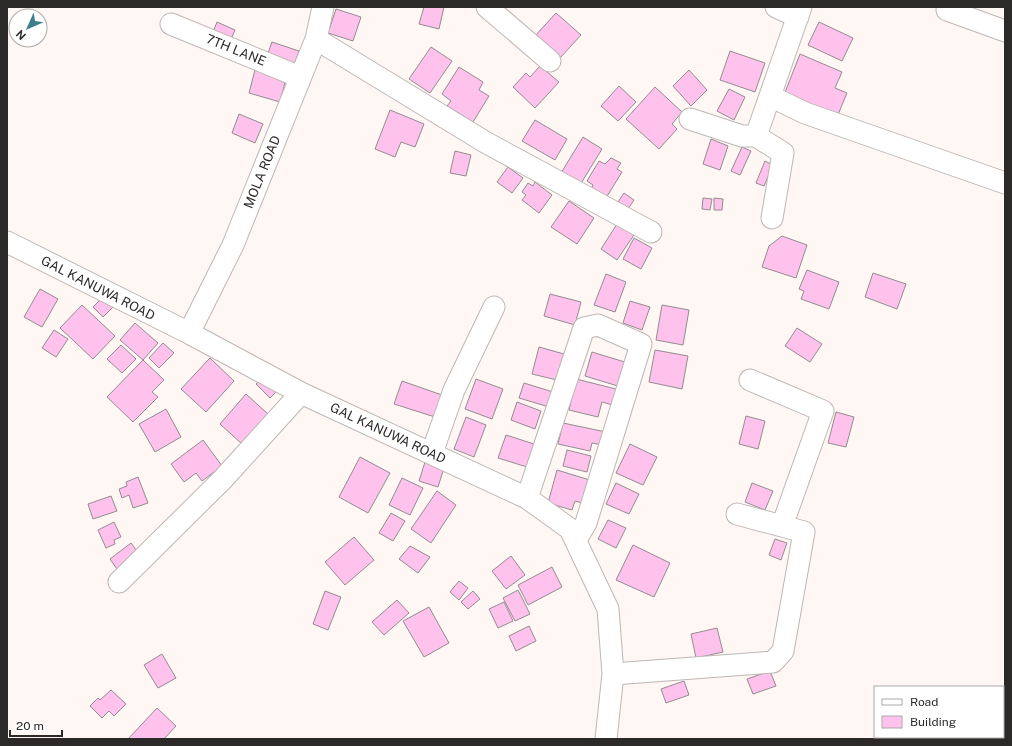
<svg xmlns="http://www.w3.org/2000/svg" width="1012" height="746" font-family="'Public Sans',sans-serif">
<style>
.building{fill:#fec2ed;stroke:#928c90}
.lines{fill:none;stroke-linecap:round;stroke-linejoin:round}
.minor-casing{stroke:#beb7b4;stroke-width:23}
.minor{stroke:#fff;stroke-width:21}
.labels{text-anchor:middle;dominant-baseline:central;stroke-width:3;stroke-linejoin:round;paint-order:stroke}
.street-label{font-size:13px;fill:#2c2a29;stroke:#fff}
</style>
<rect width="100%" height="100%" fill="#fef7f4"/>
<!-- building -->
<path class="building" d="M424,7H444L439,29L419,24Z
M336,9L361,17L353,41L328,33Z
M556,13L581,35L560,58L535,36Z
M217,22L235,30L231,39L213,32Z
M819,22L853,38L842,61L808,45Z
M272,42L299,51L293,68L266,59Z
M431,47L452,61L430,93L409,79Z
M730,51L765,63L755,92L720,80Z
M800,54L842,72L835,88L847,93L837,117L784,95Z
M256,66L287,75L280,102L249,93Z
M540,66L559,82L535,108L513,87L526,73L530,77Z
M459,67L483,82L479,90L489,96L473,122L447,106L451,101L442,94Z
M689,70L707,90L691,106L673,86Z
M619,86L636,102L618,121L601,106Z
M655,87L682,112L672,124L677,129L659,149L626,119Z
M729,89L745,97L734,120L717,111Z
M390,110L424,124L415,147L401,142L395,157L375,149Z
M239,114L263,124L255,143L232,133Z
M535,120L567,139L555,160L522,141Z
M583,137L602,149L580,185L561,173Z
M711,139L728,146L720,170L703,164Z
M742,147L751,151L740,175L731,171Z
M455,151L471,155L466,176L450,173Z
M611,158L621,163L617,169L622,172L606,198L591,189L593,185L587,181L599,161L605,164Z
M765,161L773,165L764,186L756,183Z
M508,167L523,178L512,193L497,182Z
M535,182L552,195L539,213L522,200L526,195L522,192L528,183L533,186Z
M624,193L634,200L626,212L616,205Z
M703,198L712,199L710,210L702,209Z
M714,198L723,199L722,210H714Z
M569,201L594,218L577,244L551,227Z
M617,224L634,235L617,260L601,249Z
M782,236L807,245L796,278L762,267L769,246Z
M634,238L652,248L641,269L623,259Z
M807,270L839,282L829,309L801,299L804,291L799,289Z
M873,273L906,284L897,309L865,297Z
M606,274L626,282L615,312L594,305Z
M40,289L58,299L42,327L24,317Z
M106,294L116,304L103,317L93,307Z
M550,294L581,302L575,325L544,316Z
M630,301L650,307L642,330L623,323Z
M82,305L115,336L93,359L60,328Z
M662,305L689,310L683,345L656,340Z
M135,323L158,343L143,360L120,340Z
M797,328L822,344L810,362L785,346Z
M54,330L68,339L56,357L42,348Z
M163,343L174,353L159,368L149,358Z
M121,345L136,359L122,373L107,359Z
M539,347L564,354L557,380L532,374Z
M655,350L688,356L682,389L649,382Z
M592,352L628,363L621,387L585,376Z
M210,358L234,381L206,412L181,389Z
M143,360L164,380L152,392L158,397L133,422L107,397Z
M263,378L276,392L270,398L256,384Z
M476,379L503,389L492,419L465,409Z
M576,379L620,390L616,406L602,402L598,417L569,410Z
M402,381L442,395L435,417L394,404Z
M524,383L553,392L549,407L519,398Z
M246,394L268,414L242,444L220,424Z
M517,402L541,411L535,429L511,420Z
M166,409L181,437L155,452L139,424Z
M836,412L854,417L846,447L828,443Z
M746,416L765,421L758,449L739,444Z
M466,417L486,425L474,457L454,449Z
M563,423L606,432L603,445L592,443L590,451L558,444Z
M506,435L534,444L527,467L498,458Z
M203,440L222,466L202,481L196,473L184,482L171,464Z
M630,444L657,457L643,485L616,473Z
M567,450L591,456L587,472L563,466Z
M360,457L390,473L368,513L339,497Z
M425,462L444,468L438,487L419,481Z
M557,470L593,481L586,504L575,501L572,510L548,503Z
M138,477L148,503L133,508L129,495L122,498L119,489L127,486L126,482Z
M402,478L423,488L410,515L389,505Z
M616,483L639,494L629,514L606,504Z
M752,483L773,491L765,510L745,502Z
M437,491L456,505L431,543L411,529Z
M111,496L117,511L93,519L88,504Z
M391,513L405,521L393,541L379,533Z
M608,520L626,528L616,548L598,539Z
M114,522L121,537L114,540L115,544L106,548L98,530Z
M354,537L374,560L345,585L325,562Z
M775,539L787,543L781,560L769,555Z
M131,543L140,555L119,572L110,559Z
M633,545L670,563L654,597L616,580Z
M410,546L430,557L418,573L399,559Z
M511,556L525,575L506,589L492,571Z
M552,567L562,587L528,605L518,585Z
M459,581L468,588L459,600L450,592Z
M518,590L530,614L515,621L503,598Z
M325,591L341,597L328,630L313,624Z
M473,591L480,599L468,609L461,602Z
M397,600L409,613L384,635L372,622Z
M504,602L513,621L498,628L489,609Z
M429,607L449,643L424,657L403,621Z
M529,626L536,641L516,651L509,636Z
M717,628L723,652L696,658L691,634Z
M162,654L176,678L158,688L144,665Z
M770,671L776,686L753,694L747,679Z
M684,681L689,695L666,703L661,689Z
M111,690L126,704L114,716L109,711L102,718L90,706L98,698L100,700Z
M157,708L176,726L164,739H128Z"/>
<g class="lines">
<defs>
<path id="minor" d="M487,7L550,61
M776,7L798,17
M949,7L947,10L1005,31
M171,24L300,77
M316,39L485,142L651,232
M770,96L805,113L1005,183
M690,119L742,136H756
M772,218L783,153L756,136L801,7
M7,242L189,333L301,393L527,498L570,529L608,609L613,674L606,739
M189,333L233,245L316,39L323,7
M750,380L823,411L782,526
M432,453L454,390L494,307
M527,498L584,328L598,325L641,344L586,523L576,540
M119,582L223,479L301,393
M613,674L773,662L783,651L804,532L737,514"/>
</defs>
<!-- minor casing -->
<use href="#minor" class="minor-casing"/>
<!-- minor -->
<use href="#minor" class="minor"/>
</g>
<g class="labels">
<!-- street labels -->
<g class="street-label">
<text transform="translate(236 50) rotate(22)">7TH LANE</text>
<text transform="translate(262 172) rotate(-68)">MOLA ROAD</text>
<text transform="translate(98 288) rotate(27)">GAL KANUWA ROAD</text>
<text transform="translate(388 433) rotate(25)">GAL KANUWA ROAD</text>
</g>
</g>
<!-- border -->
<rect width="1012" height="746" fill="none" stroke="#2c2a29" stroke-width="16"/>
<!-- legend -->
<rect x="874" y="686" width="130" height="52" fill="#ffffff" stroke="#abaaa9"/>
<rect x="882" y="699" width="20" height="6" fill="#ffffff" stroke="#abaaa9"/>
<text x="910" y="706" font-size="12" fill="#2c2a29">Road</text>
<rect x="882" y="716" width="20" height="12" fill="#fec2ed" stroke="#abaaa9"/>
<text x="910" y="726" font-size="12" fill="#2c2a29">Building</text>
<!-- north arrow -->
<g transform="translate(28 28) rotate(225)"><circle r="19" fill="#ffffff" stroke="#abaaa9"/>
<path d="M0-3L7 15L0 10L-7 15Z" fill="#3c808f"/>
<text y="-6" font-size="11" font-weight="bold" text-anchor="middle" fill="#2c2a29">N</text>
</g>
<!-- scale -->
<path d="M10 730v6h52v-6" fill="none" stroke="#2c2a29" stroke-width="2"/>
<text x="16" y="730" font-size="12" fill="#2c2a29" stroke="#ffffff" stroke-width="3" paint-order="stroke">20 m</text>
</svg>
